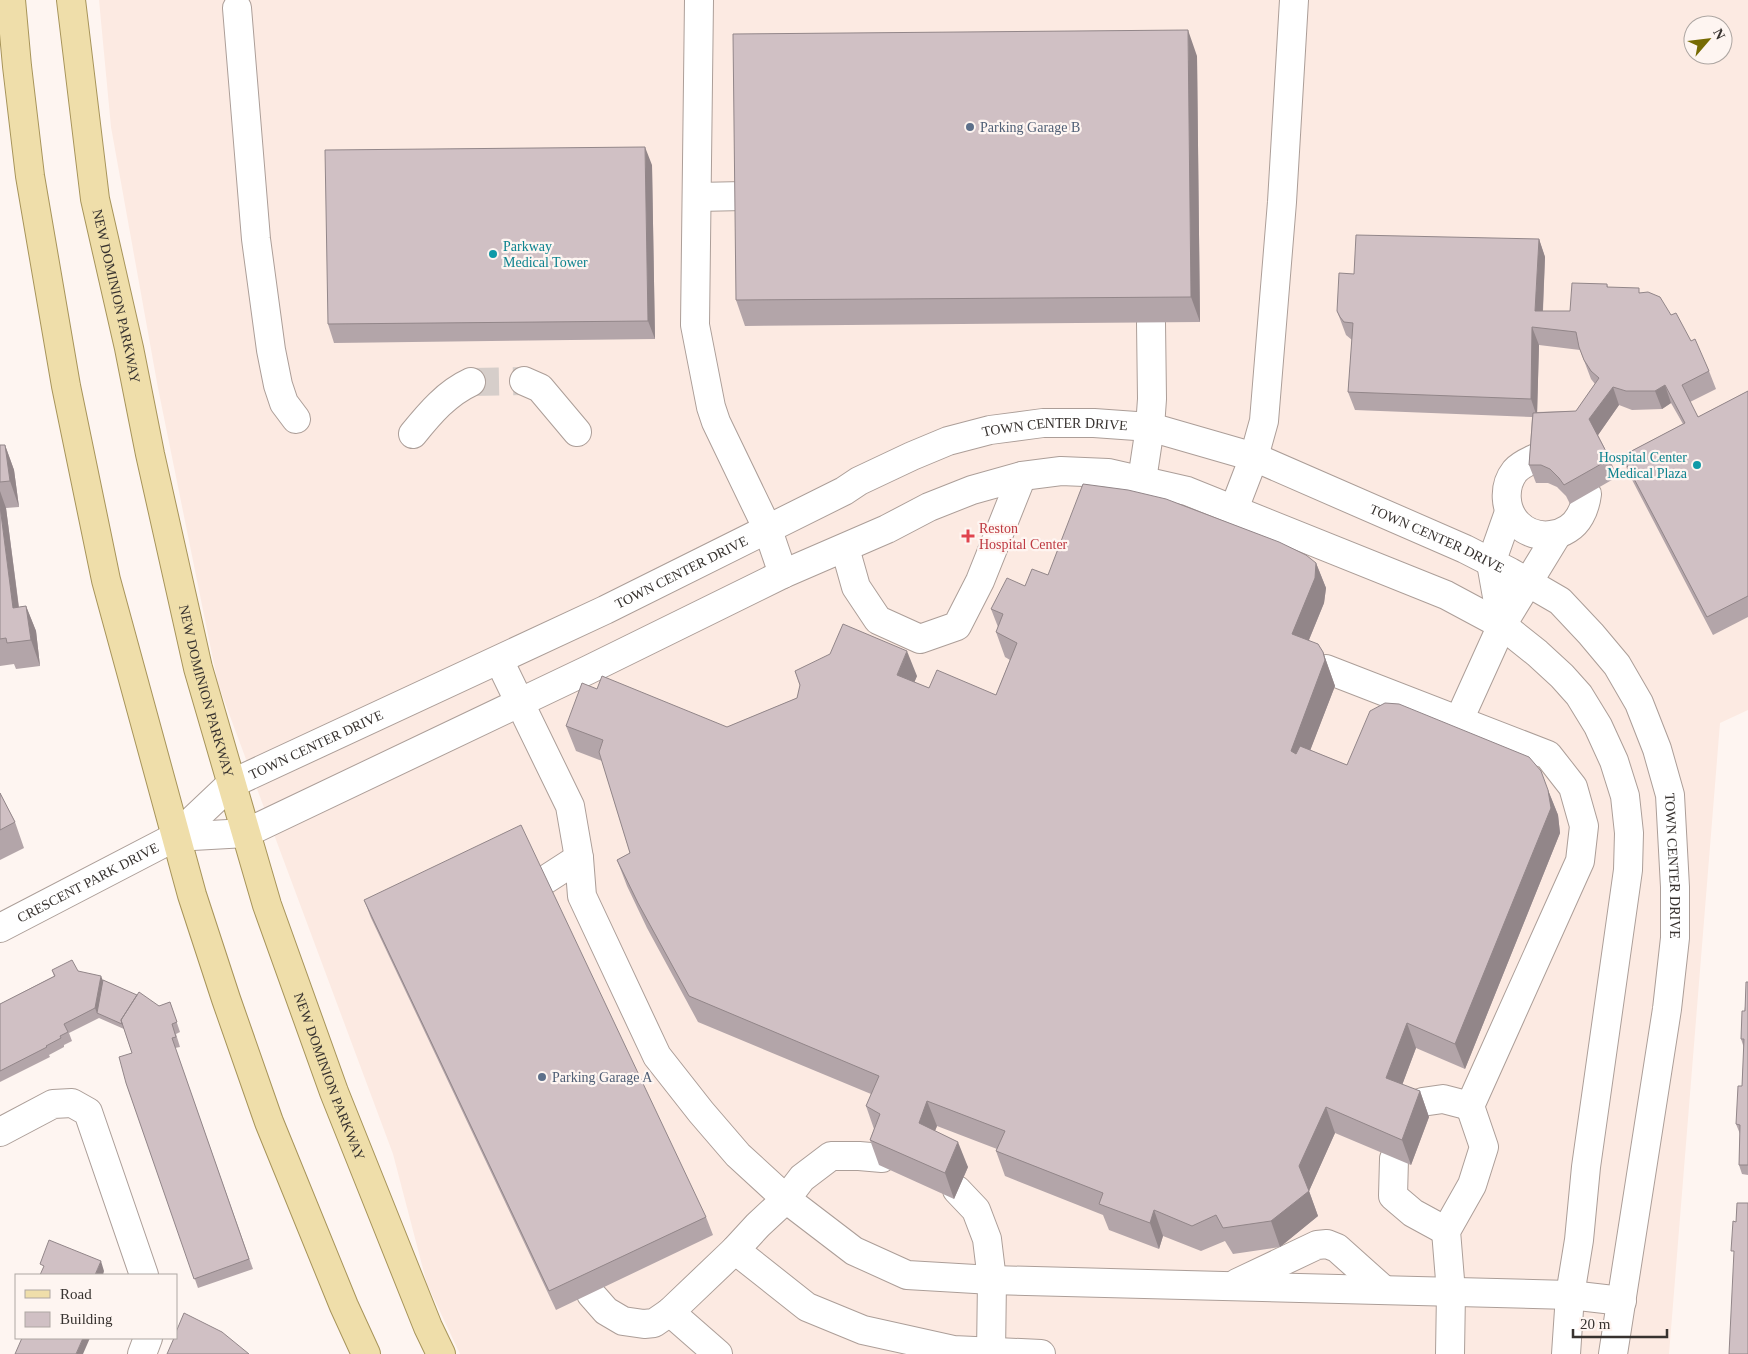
<svg xmlns="http://www.w3.org/2000/svg" width="1748" height="1354" font-family="'Times New Roman',serif">
<style>
.built{fill:#fceae2;fill-rule:evenodd}
.lines{fill:none;stroke-linecap:round;stroke-linejoin:round}
.minor-tunnel{stroke:#d6ceca;stroke-width:28;stroke-dasharray:28 14;stroke-linecap:butt}
.minor-casing{stroke:#ac9e98;stroke-width:30}
.major-casing{stroke:#a7945a;stroke-width:30}
.minor{stroke:#fff;stroke-width:28}
.major{stroke:#efdeaa;stroke-width:28}
.wall{fill:#b3a5a9;fill-rule:evenodd}
.shaded-wall{fill:#928689}
.building{fill:#d0c0c4;stroke:#928689}
.service-dot{fill:#5c6f8a;stroke:#fef5f1;stroke-width:2}
.culture-dot{fill:#0f9aa8;stroke:#fef5f1;stroke-width:2}
.health-dot{fill:#e0444e;stroke:#fef5f1;stroke-width:2}
.labels{text-anchor:middle;dominant-baseline:central;stroke-width:4.5;stroke-linejoin:round;paint-order:stroke}
.service-label{font-size:14px;fill:#4e5e75;stroke:#fef5f1;text-anchor:start}
.culture-label{font-size:14px;fill:#0d838f;stroke:#fef5f1;text-anchor:start}
.street-label{font-size:14px;fill:#37322f;stroke:#fef5f1}
.health-label{font-size:14px;fill:#be3a42;stroke:#fef5f1;text-anchor:start}
</style>
<rect width="100%" height="100%" fill="#fef5f1"/>
<!-- built -->
<path class="built" d="M99,0H1748V710L1720,723L1669,1354H460L427,1284L393,1154L218,684L158,388L111,127ZM1693,25H1723V55H1693Z"/>
<g class="lines">
<!-- minor-tunnel -->
<path class="minor-tunnel" d="M471,382L524,381"/>
<defs>
<g id="minor">
<path d="M699,0L695,325L711,407L716,422L768,530L783,574"/>
<path d="M237,8L256,239L271,350L278,385L284,403L296,419"/>
<path d="M697,197L744,196"/>
<path d="M524,381L540,388L577,432"/>
<path d="M413,434C430,413 447,393 471,382"/>
<path d="M1538,457C1530,461 1521,464 1515,471C1503,486 1504,510 1518,524C1536,542 1568,538 1580,516C1584,509 1586,502 1587,494"/>
<path d="M1142,480L1150,427L1152,399L1151,323"/>
<path d="M1234,509L1254,457L1264,421L1282,202L1294,0"/>
<path d="M845,548L856,587L878,620L920,639L957,626L980,581L1022,476"/>
<path d="M1502,625L1491,563L1509,512"/>
<path d="M499,660L570,806L579,858L582,896L657,1056L701,1112L738,1155L786,1199L854,1251L907,1275L992,1280L1570,1295L1622,1301"/>
<path d="M1326,669L1548,755L1573,787L1584,826L1580,861L1470,1106L1484,1147L1472,1185L1446,1231L1451,1292L1450,1354"/>
<path d="M1445,732L1459,720L1502,625L1557,535"/>
<path d="M175,837L246,833L588,670L783,574L887,529L929,507L972,490L1022,476L1061,471L1108,473L1187,491L1446,595L1502,625L1537,653L1562,676L1579,695L1598,726L1614,761L1625,796L1629,833L1628,870L1586,1167L1579,1240L1570,1295L1566,1354"/>
<path d="M545,880L579,858"/>
<path id="s1" d="M0,928L175,837L231,784L605,610L844,491L859,481L912,456L948,441L990,430L1043,423H1094L1150,427L1254,457L1465,549L1510,572L1560,601L1591,634L1617,665L1639,703L1657,749L1670,795L1675,887V938L1667,1009L1613,1354"/>
<path d="M1413,1111L1422,1102L1443,1099L1470,1106"/>
<path d="M0,1132L53,1104L72,1103L88,1112L144,1275"/>
<path d="M1394,1159L1393,1196L1413,1213L1446,1231"/>
<path d="M957,1190L976,1210L987,1239L992,1280L991,1354"/>
<path d="M735,1250L807,1307L863,1330L953,1350L1041,1354"/>
<path d="M1237,1283L1317,1245L1327,1244L1337,1248L1384,1290"/>
<path d="M591,1294L606,1311L623,1321L644,1324L654,1323L670,1312L735,1250L758,1225L786,1199L802,1178L831,1156H859L882,1158"/>
<path d="M670,1312L718,1354"/>
<path d="M142,1354L148,1338"/>
</g>
<g id="major">
<path d="M11,0L17,66L30,176L66,386L106,580L192,895L226,999L269,1122L344,1306L366,1354"/>
<path id="s2" d="M71,0L95,199L129,348L150,454L198,668L267,905L334,1092L428,1327L441,1354"/>
</g>
</defs>
<!-- minor casing -->
<use href="#minor" class="minor-casing"/>
<!-- major casing -->
<use href="#major" class="major-casing"/>
<!-- minor -->
<use href="#minor" class="minor"/>
<!-- major -->
<use href="#major" class="major"/>
</g>
<!-- wall -->
<path class="wall" d="M1197,56L1200,322L745,326L736,300Z
M652,165L655,339L334,343L328,324Z
M1539,239L1545,257L1543,311H1570L1607,284L1608,287L1641,293L1671,315L1691,341L1709,371L1716,389L1690,402L1698,417L1748,391V617L1713,635L1629,474L1622,456L1683,424L1671,403L1662,409L1632,410L1619,405L1598,435L1610,459L1617,477L1570,504L1566,496L1557,487L1548,483H1536L1529,465L1532,417L1355,410L1348,392L1352,340L1346,335L1337,311L1354,274ZM1539,345L1580,350L1591,379L1595,384L1576,411L1537,412Z
M0,445H5L14,470L19,507L6,508L19,607L26,606L36,631L40,666L16,669L14,664L0,666Z
M1316,563L1326,588L1324,603L1309,640L1323,652L1335,686L1310,750L1347,765L1548,790L1558,815L1560,833L1465,1069L1416,1048L1402,1085L1420,1091L1429,1117L1411,1165L1335,1133L1309,1191L1318,1216L1280,1247L1233,1254L1225,1241L1201,1251L1163,1236L1159,1249L1109,1230L1103,1215L1005,1176L996,1151L997,1149L937,1126L935,1131L968,1167L954,1199L879,1165L870,1140L874,1129L866,1106L871,1094L698,1022L647,928L627,886L617,860L630,853L602,761L576,751L566,726L597,689L727,727L797,698L800,686L795,671L917,676L914,682L929,688L996,695L1010,660L1005,657L996,632L998,627L991,609L1025,586L1048,575Z
M0,793L15,822L24,848L0,860Z
M364,900L706,1217L713,1235L556,1310L371,918Z
M52,970L78,971L103,980L159,1006L170,1002L180,1032L176,1034L180,1047L175,1048L253,1269L198,1288L126,1083L132,1053L124,1029L99,1018L69,1033L72,1041L64,1045V1047L49,1055L50,1057L0,1082V1004L54,976Z
M1748,982V1175L1742,1174L1739,1165L1740,1134L1736,1124L1742,1086L1744,1048L1741,1039Z"/>
<!-- shaded-wall -->
<path class="shaded-wall" d="M1188,30L1197,56L1200,322L1191,297Z
M645,147L652,165L655,339L648,321Z
M1539,239L1545,257L1542,328L1535,311Z
M1532,327L1539,345L1537,417L1531,399Z
M1665,385L1671,403L1662,409L1655,391Z
M1613,387L1619,405L1596,438L1589,419Z
M5,445L14,470L19,507L10,481Z
M0,491L6,508L22,633L13,608L0,506Z
M1316,563L1326,588L1324,603L1301,659L1292,634Z
M26,606L36,631L40,666L31,640Z
M907,651L917,676L907,700L897,675Z
M1323,652L1335,686L1300,777L1291,751Z
M1548,790L1558,815L1560,833L1465,1069L1455,1044Z
M101,976L105,985L97,1013L95,1008Z
M1407,1023L1416,1048L1395,1104L1386,1078Z
M1420,1091L1429,1117L1411,1165L1402,1140Z
M927,1101L937,1126L928,1148L919,1123Z
M1326,1107L1335,1133L1309,1191L1318,1216L1280,1247L1271,1221L1299,1166Z
M958,1142L968,1167L954,1199L945,1173Z
M1154,1210L1163,1236L1159,1249L1150,1223Z
M101,1261L104,1271L103,1275H95Z
M83,1338H90L83,1354H76Z"/>
<!-- building -->
<path class="building" d="M1188,30L1191,297L736,300L733,34Z
M645,147L648,321L328,324L325,150Z
M1356,235L1539,239L1535,311H1570L1572,283L1607,284V287L1639,288V293L1648,292L1660,297L1671,315L1676,313L1691,341L1695,339L1709,371L1682,385L1698,417L1748,391V596L1707,617L1622,456L1685,423L1665,385L1655,391H1626L1613,387L1589,419L1610,459L1564,485L1559,478L1550,469L1541,465H1529L1533,413L1576,411L1599,378L1591,371L1584,360L1579,347L1576,332L1532,327L1531,399L1348,392L1353,323L1344,322L1340,317L1337,311L1339,273L1354,274Z
M0,445H5L10,481L0,482Z
M1083,484L1128,490L1166,499L1279,542L1306,555L1316,563L1315,578L1292,634L1318,644L1323,652L1325,660L1291,751L1296,754L1300,746L1347,765L1370,711L1385,703L1399,704L1529,757L1541,771L1548,790L1551,808L1455,1044L1407,1023L1386,1078L1420,1091L1402,1140L1326,1107L1299,1166L1309,1191L1271,1221L1223,1228L1216,1215L1192,1226L1154,1210L1150,1223L1099,1204L1103,1193L996,1151L1005,1131L927,1101L919,1123L958,1142L945,1173L870,1140L880,1114L866,1106L879,1076L689,996L638,903L617,860L630,853L599,752L603,740L566,726L582,683L597,689L602,676L727,727L797,698L800,685L795,671L830,654L843,624L907,651L897,675L929,688L937,670L996,695L1017,643L996,632L1003,614L991,609L1007,578L1025,586L1032,569L1048,575Z
M0,506L13,608L26,606L31,640L7,643L6,638L0,639Z
M0,793L15,822L0,830Z
M521,825L706,1217L549,1291L364,900Z
M72,960L78,971L101,976L95,1008L64,1024L68,1032L60,1036L61,1038L46,1046L47,1047L0,1071V1004L55,976L52,970Z
M103,980L137,995L121,1020L122,1024L97,1013Z
M1746,982H1748V1165H1739L1740,1125L1736,1124L1738,1086H1742L1744,1039H1741L1742,1011H1745Z
M139,992L159,1006L170,1002L177,1022L172,1024L176,1037L172,1038L249,1259L194,1279L126,1083L119,1057L132,1053L121,1020Z
M1737,1203H1748V1354H1729L1734,1251H1731L1733,1221L1736,1222Z
M49,1240L101,1261L95,1275H40L44,1266L40,1264Z
M184,1313L222,1332L249,1354H167L174,1338H176V1332Z
M22,1338H83L76,1354H15Z"/>
<!-- markers -->
<g class="service-dot">
<circle cx="970" cy="127" r="5"/>
<circle cx="542" cy="1077" r="5"/>
</g>
<g class="culture-dot">
<circle cx="493" cy="254" r="5"/>
<circle cx="1697" cy="465" r="5"/>
</g>
<path class="health-dot" d="M965.5 528.5h5v5h5v5h-5v5h-5v-5h-5v-5h5z"/>
<g class="labels">
<!-- service labels -->
<g class="service-label">
<text x="980" y="127">Parking Garage B</text>
<text x="552" y="1077">Parking Garage A</text>
</g>
<!-- culture labels -->
<g class="culture-label">
<text x="503" y="246">Parkway<tspan x="503" dy="16">Medical Tower</tspan></text>
<text x="1687" y="457" text-anchor="end">Hospital Center<tspan x="1687" dy="16">Medical Plaza</tspan></text>
</g>
<!-- street labels -->
<g class="street-label">
<text stroke="none"><textPath href="#s2" startOffset="300">NEW DOMINION PARKWAY</textPath></text>
<text stroke="none"><textPath href="#s1" startOffset="1178">TOWN CENTER DRIVE</textPath></text>
<text stroke="none"><textPath href="#s1" startOffset="1582">TOWN CENTER DRIVE</textPath></text>
<text stroke="none"><textPath href="#s1" startOffset="772">TOWN CENTER DRIVE</textPath></text>
<text stroke="none"><textPath href="#s2" startOffset="705">NEW DOMINION PARKWAY</textPath></text>
<text stroke="none"><textPath href="#s1" startOffset="368">TOWN CENTER DRIVE</textPath></text>
<text stroke="none"><textPath href="#s1" startOffset="2018">TOWN CENTER DRIVE</textPath></text>
<text stroke="none"><textPath href="#s1" startOffset="99">CRESCENT PARK DRIVE</textPath></text>
<text stroke="none"><textPath href="#s2" startOffset="1110">NEW DOMINION PARKWAY</textPath></text>
</g>
<!-- health labels -->
<g class="health-label">
<text x="979" y="528">Reston<tspan x="979" dy="16">Hospital Center</tspan></text>
</g>
</g>
<!-- legend -->
<rect x="15" y="1274" width="162" height="65" fill="#fef5f1" stroke="#aea7a3"/>
<rect x="25" y="1290" width="25" height="8" fill="#efdeaa" stroke="#aea7a3"/>
<text x="60" y="1299" font-size="15" fill="#37322f">Road</text>
<rect x="25" y="1312" width="25" height="15" fill="#d0c0c4" stroke="#aea7a3"/>
<text x="60" y="1324" font-size="15" fill="#37322f">Building</text>
<!-- north arrow -->
<g transform="translate(1708 40) rotate(62)"><circle r="24" fill="#fef5f1" stroke="#aea7a3"/>
<path d="M0-4L9 19L0 12L-9 19Z" fill="#776b03"/>
<text y="-8" font-size="14" font-weight="bold" text-anchor="middle" fill="#37322f">N</text>
</g>
<!-- scale -->
<path d="M1573 1329v8h94v-8" fill="none" stroke="#37322f" stroke-width="2.5"/>
<text x="1580" y="1329" font-size="15" fill="#37322f" stroke="#fef5f1" stroke-width="4" paint-order="stroke">20 m</text>
</svg>
